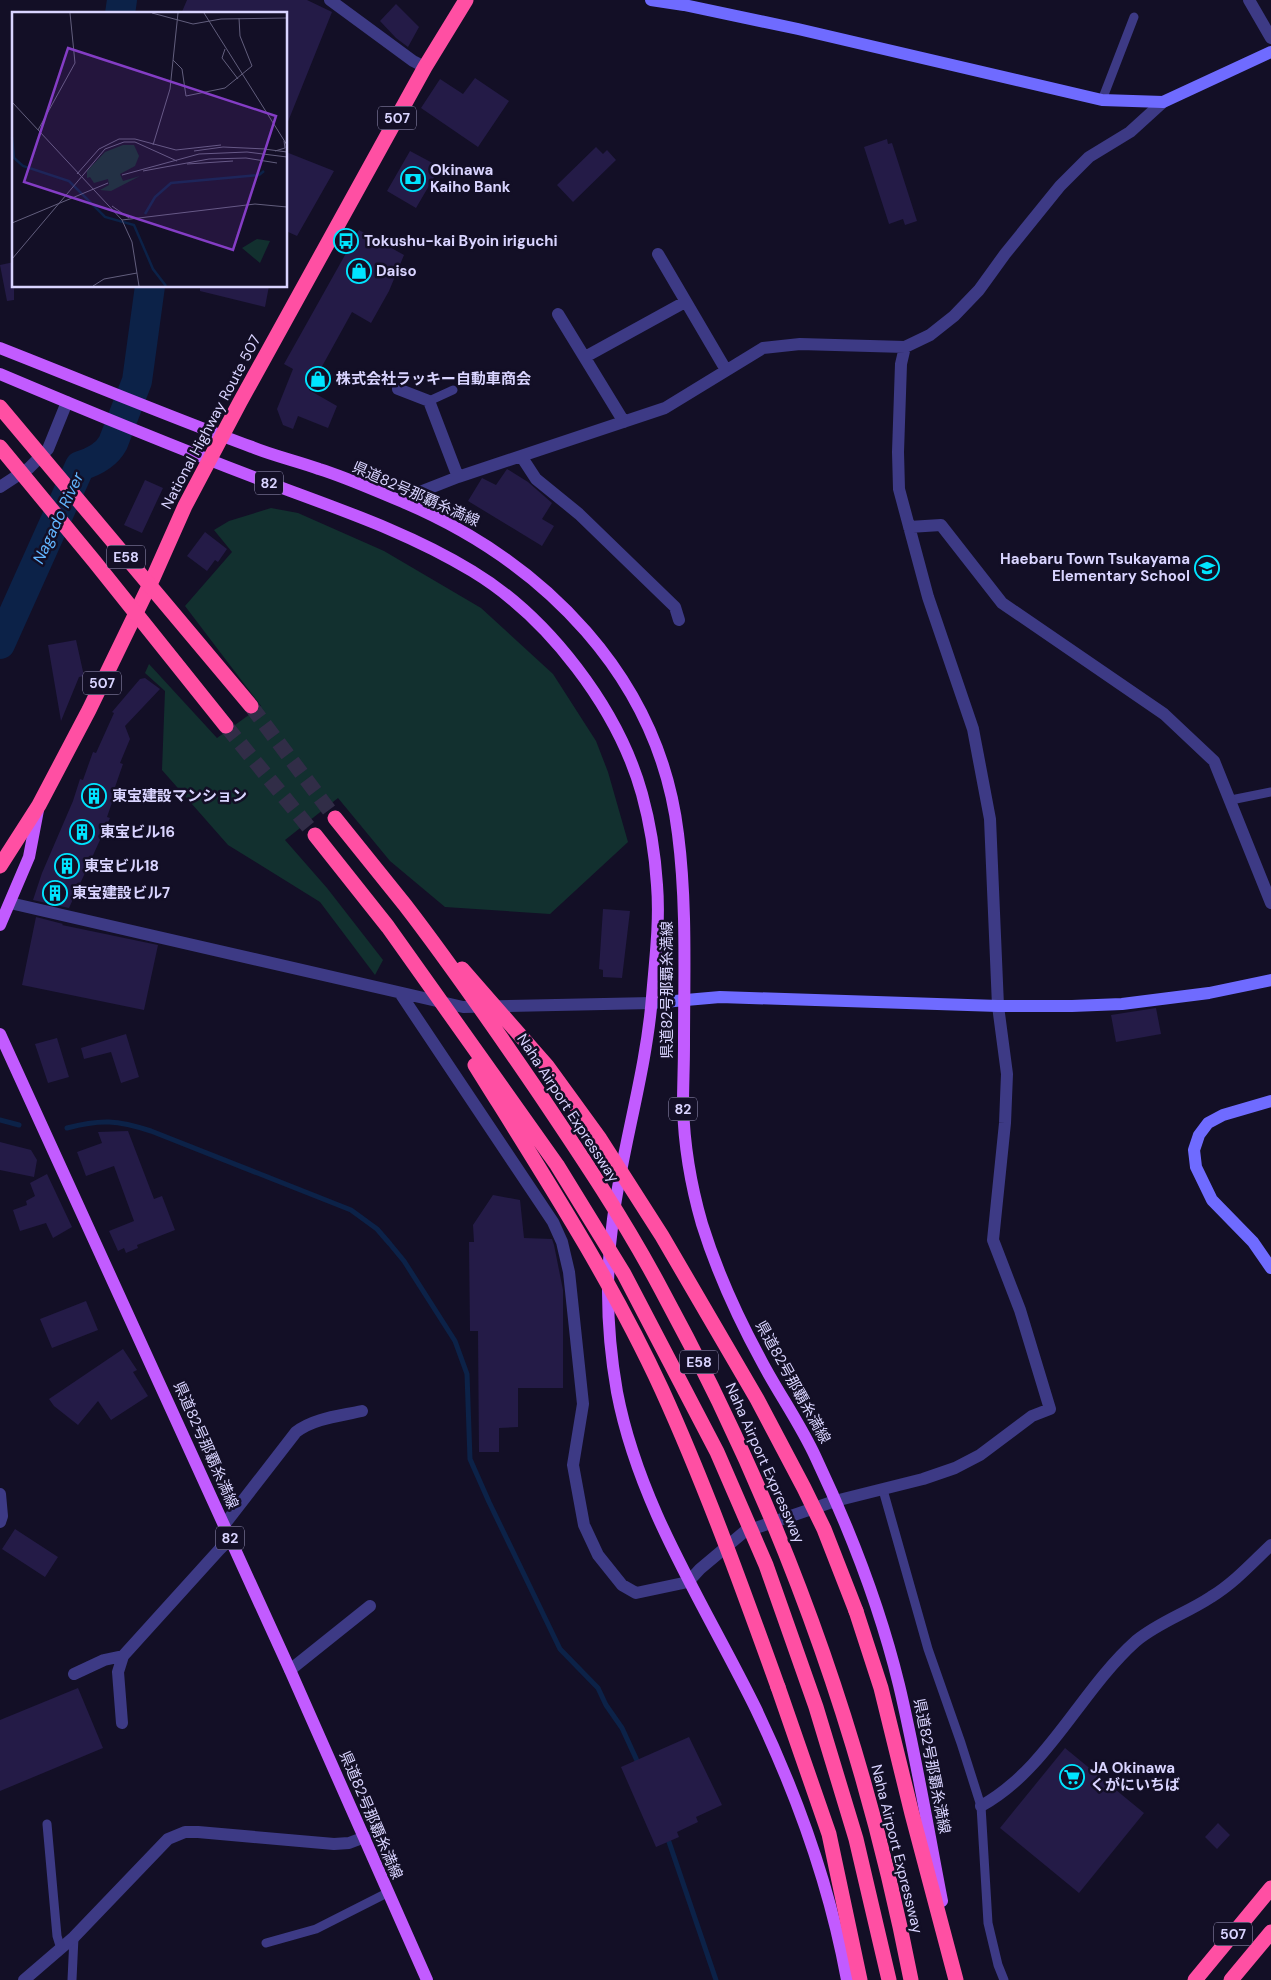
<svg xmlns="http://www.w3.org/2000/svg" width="1271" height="1980" font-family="'DM Sans','Noto Sans JP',sans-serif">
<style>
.green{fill:#12302f}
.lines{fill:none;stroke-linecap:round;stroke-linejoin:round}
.stream{stroke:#0c2248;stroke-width:5}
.river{stroke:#0c2248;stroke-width:30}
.building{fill:#241b47}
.highway-tunnel{stroke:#312d47;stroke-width:15;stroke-dasharray:15 8;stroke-linecap:butt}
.lane{stroke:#3d3a85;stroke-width:9}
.street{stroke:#3d3a85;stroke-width:12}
.secondary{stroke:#6f6bff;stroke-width:12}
.primary{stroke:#c25bff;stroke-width:12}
.highway{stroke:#ff4fa3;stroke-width:15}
.highway-bridge{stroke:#ff4fa3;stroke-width:15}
.labels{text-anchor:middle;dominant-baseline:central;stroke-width:5;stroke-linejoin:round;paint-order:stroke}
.shield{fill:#130f26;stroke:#9e99be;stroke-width:1}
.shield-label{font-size:14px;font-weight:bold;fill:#d9d4ff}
.poi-label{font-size:15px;font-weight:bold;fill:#d9d4ff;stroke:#130f26;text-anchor:start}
.street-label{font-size:15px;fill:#d9d4ff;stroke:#130f26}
.water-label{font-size:16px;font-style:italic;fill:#62b6ff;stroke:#130f26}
.inset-river{fill:none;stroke:#0c2248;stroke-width:2.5}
.inset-road{fill:none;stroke:#625e7d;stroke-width:1}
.view{fill:#843dc5;fill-opacity:0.15;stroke:#843dc5;stroke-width:2.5}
.inset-edge{fill:none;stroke:#d9d4ff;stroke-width:2.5}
</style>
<rect width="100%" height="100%" fill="#130f26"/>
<!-- green -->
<path class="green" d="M271,508L298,513L384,551L481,608L553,674L596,741L608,772L628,842L550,914L445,907L390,861L338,798L285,840L327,888L383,960L375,975L320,902L228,845L162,770L165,691L145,673L149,664L217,738L261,706L185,606L232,552L214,530L229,521Z"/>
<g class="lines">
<!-- stream -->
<path class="stream" d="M0,1120L19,1125
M67,1128C101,1119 117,1120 151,1131L351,1210L377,1229L390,1244L404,1261L455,1341L467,1374L470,1459L489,1502L560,1649L598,1688L606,1705L622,1728L639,1765
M667,1836L716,1980"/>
<!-- river -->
<path class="river" d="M120,14L122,0
M0,644L80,466C93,462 106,456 113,443L137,381L150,286"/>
</g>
<!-- building -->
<path class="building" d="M187,0H307L332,12L287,124L286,14H181Z
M396,4L419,27L408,47L396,38L380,21Z
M475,78L509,101L478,147L421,108L440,79L463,94Z
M887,139L888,144L892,143L917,221L905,225L903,219L889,224L864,147Z
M596,147L603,154L607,150L616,160L573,202L557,185Z
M410,151L440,167L416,208L387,191Z
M286,152L334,171L297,236L286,231Z
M359,230L404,255L389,291L371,323L352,312L309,390L337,406L328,428L298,416L293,429L283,425L277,409L293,369L284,364Z
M14,262V300L7,301L0,265Z
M200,286H269L265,307L200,291Z
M507,469L528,482L552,503L542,519L554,526L542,546L468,501L482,478L496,485Z
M145,480L163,488L142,533L124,525Z
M205,532L227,549L218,562L215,560L207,571L187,556Z
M76,640L84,676L79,677L61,721L48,645Z
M145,678L160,689L125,726L130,739L120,763L123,764L114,790L116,791L107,817L110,818L69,908L33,900L42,873L73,801L80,779L83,780L93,752L96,753L114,713L112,712L140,679Z
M603,909L630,911L622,978L603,977V970L599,969Z
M36,917L63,924L62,925L158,945L144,1010L22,985Z
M1156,1008L1161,1034L1116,1042L1111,1015Z
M126,1034L139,1077L121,1083L111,1052L84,1059L81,1048Z
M57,1038L69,1077L48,1083L35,1044Z
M128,1131L154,1199L162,1196L175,1230L137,1245L138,1248L126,1253L124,1248L118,1251L109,1231L134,1221L114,1166L86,1176L77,1152L102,1143L98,1132Z
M0,1142L31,1150L37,1160L34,1177L0,1170Z
M47,1174L72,1227L53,1238L46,1223L20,1231L13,1210L27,1205L26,1201L35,1196L30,1183Z
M493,1195L520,1200L524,1238L552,1239L554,1245L563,1290V1388H518V1427L499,1428V1452H479L478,1331H470L469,1242H474L473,1225Z
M86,1301L98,1330L52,1348L40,1319Z
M123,1349L137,1370L133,1372L148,1396L111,1420L98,1401L78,1425L54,1406L49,1399Z
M15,1529L58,1557L45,1577L2,1549Z
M78,1688L103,1748L0,1791V1720Z
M689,1737L722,1805L696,1817L698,1822L677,1832L679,1837L656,1847L621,1767Z
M1065,1748L1144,1813L1079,1893L1000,1828Z
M1218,1823L1230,1835L1217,1849L1205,1837Z"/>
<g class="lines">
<!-- highway-tunnel -->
<path class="highway-tunnel" d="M251,706L335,818
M226,726L315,835"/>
<!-- lane -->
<path class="lane" d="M1102,100L1134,17
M429,401L453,390
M1231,800L1271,792
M883,1490L928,1649L961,1743L981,1806L988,1923L998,1965L1004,1980
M47,1824L57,1936L61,1949
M266,1943L316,1929L387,1893
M72,1980L74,1937"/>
<!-- street -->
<path class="street" d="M330,0L413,61L425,67
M1249,0L1271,38
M658,254L726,370
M558,314L624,422
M585,357L685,302
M398,389L429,401L458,477
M521,456L536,479L579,514L675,607L679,620
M0,487L29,468L48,449L67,402
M405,503L412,495L458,477L665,408L763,348L800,344L905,347L930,335L954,316L979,290L1005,254L1060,186L1089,157L1130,132L1163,102
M909,527L941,525L1002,603L1164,714L1214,761L1271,903
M10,903L463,1007L652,1003
M400,993L553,1222L562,1242L569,1272L583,1404L573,1465L584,1525L598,1555L622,1585L636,1593L688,1582L700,1569L744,1532L835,1501L923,1479L955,1468L980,1455L1032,1416L1050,1409L1020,1310L993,1240L1005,1123L1007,1074L998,1006L990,819L973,729L928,597L899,489L898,452L901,364L905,347
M0,1494L2,1516L0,1522
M224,1525L296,1432C314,1418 340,1416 362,1411
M290,1670L370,1606
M74,1674L104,1660L123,1656
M122,1723L118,1672L123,1656L219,1550L230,1539
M981,1806C1048,1769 1080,1691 1136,1641C1159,1622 1187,1613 1211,1597C1234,1583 1252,1563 1271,1545
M24,1980L74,1937L168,1839L185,1832H198L334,1844L349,1843L365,1837"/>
<!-- secondary -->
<path class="secondary" d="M651,0L684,5L798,29L1102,100L1163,102L1271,52
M652,1003L720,997L998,1006H1072L1122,1004L1209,993L1271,980
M1271,1101L1223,1115L1208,1123L1199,1135L1194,1150L1196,1167L1212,1200L1253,1242L1271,1268"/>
<!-- primary -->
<path class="primary" d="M0,348C84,381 168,416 252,447C274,456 297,461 319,469C348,478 376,491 403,502C544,562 659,677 678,834C687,904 684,975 684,1045C684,1065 683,1085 683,1105C684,1145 691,1186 702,1224C717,1272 738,1318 762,1362C779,1394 801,1425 816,1458C850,1530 880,1607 899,1685C916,1756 928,1829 942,1901
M0,374C85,410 170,445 256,478C329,506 405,530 472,571C548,617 618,708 642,794C650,823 655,854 657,885C660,922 655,960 652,997C646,1072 623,1144 613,1219C605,1276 607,1335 617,1392C639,1507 705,1605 756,1709C797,1795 830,1887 847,1980
M0,925L29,857L38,810
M0,1034L290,1670L427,1980"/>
<!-- highway -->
<path class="highway" d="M0,866L39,805L89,710L153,578L185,506L240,402L425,67L466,0
M856,1611L881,1688L912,1814L956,1980
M778,1687L829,1834L860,1980
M1195,1980L1271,1888
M1231,1980L1271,1932"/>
<!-- highway-bridge -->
<path class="highway-bridge" d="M0,407L251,706
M0,447L94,561L226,726
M335,818C358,847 382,876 405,905C452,966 496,1030 539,1093C582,1157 625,1221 661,1289C779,1505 864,1738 911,1980
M315,835L388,927L557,1165L624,1274L717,1452L766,1565L816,1707L856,1839L889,1980
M462,969L547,1066L600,1139L662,1236L757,1399L804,1488L824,1529L856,1611
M475,1065C541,1171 610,1277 662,1390C706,1487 742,1587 778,1687"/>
</g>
<!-- icons -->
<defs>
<symbol id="bank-ring" viewBox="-11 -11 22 22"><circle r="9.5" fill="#130f26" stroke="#00e5ff" stroke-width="1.5"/><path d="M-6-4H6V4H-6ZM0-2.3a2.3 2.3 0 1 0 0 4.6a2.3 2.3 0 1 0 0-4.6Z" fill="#00e5ff"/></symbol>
<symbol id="bus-ring" viewBox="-11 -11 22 22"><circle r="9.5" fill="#130f26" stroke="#00e5ff" stroke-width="1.5"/><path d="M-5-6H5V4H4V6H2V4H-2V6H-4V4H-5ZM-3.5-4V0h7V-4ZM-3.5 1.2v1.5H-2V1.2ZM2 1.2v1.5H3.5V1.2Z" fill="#00e5ff"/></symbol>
<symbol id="shop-ring" viewBox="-11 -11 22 22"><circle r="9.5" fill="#130f26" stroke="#00e5ff" stroke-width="1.5"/><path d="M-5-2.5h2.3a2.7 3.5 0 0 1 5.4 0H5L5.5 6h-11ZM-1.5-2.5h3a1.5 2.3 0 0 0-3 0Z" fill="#00e5ff"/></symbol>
<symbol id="school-ring" viewBox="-11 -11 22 22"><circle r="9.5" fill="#130f26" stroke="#00e5ff" stroke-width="1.5"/><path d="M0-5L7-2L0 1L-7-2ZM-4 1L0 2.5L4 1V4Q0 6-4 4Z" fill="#00e5ff"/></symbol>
<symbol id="building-ring" viewBox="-11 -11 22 22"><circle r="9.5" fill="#130f26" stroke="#00e5ff" stroke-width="1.5"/><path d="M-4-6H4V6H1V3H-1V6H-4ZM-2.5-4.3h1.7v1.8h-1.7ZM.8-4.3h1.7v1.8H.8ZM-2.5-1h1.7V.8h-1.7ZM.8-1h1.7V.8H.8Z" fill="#00e5ff"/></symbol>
<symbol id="supermarket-ring" viewBox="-11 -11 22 22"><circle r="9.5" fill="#130f26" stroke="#00e5ff" stroke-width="1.5"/><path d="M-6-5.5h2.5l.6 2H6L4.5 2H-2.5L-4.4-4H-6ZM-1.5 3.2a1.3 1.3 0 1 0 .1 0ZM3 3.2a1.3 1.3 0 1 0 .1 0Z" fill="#00e5ff"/></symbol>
</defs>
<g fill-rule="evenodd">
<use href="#bank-ring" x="399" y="165" width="28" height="28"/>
<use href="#bus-ring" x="332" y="227" width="28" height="28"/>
<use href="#shop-ring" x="345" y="257" width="28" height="28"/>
<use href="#shop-ring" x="304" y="365" width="28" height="28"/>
<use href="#school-ring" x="1193" y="554" width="28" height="28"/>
<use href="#building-ring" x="80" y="782" width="28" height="28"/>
<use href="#building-ring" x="68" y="818" width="28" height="28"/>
<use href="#building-ring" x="53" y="852" width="28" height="28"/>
<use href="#building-ring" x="41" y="879" width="28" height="28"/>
<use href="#supermarket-ring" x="1058" y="1763" width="28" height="28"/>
</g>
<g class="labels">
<!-- shield labels -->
<g class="shield">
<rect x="378" y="106.5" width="38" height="23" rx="4"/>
<rect x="255" y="471.5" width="28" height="23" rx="4"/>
<rect x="107" y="545.5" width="38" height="23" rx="4"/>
<rect x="83" y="671.5" width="38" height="23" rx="4"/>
<rect x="669" y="1097.5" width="28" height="23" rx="4"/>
<rect x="680" y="1350.5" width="38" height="23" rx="4"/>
<rect x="216" y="1526.5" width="28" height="23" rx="4"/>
<rect x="1214" y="1922.5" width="38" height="23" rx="4"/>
</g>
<g class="shield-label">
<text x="397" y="118">507</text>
<text x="269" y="483">82</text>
<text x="126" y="557">E58</text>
<text x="102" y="683">507</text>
<text x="683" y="1109">82</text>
<text x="699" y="1362">E58</text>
<text x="230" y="1538">82</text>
<text x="1233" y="1934">507</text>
</g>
<!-- poi labels -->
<g class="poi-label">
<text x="430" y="170">Okinawa<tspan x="430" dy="17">Kaiho Bank</tspan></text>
<text x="364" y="241">Tokushu-kai Byoin iriguchi</text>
<text x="376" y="271">Daiso</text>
<text x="336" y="379">株式会社ラッキー自動車商会</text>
<text x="1190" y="559" text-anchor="end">Haebaru Town Tsukayama<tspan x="1190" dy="17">Elementary School</tspan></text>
<text x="112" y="796">東宝建設マンション</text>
<text x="100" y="832">東宝ビル16</text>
<text x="84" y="866">東宝ビル18</text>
<text x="72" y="893">東宝建設ビル7</text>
<text x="1090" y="1768">JA Okinawa<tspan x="1090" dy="17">くがにいちば</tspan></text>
</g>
<!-- street labels -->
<g class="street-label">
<text transform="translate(211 422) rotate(-62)">National Highway Route 507</text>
<text transform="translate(416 494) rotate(24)">県道82号那覇糸満線</text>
<text transform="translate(667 990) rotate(-90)">県道82号那覇糸満線</text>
<text transform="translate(568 1108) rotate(57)">Naha Airport Expressway</text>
<text transform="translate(793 1382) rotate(61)">県道82号那覇糸満線</text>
<text transform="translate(206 1445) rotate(66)">県道82号那覇糸満線</text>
<text transform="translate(765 1463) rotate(66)">Naha Airport Expressway</text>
<text transform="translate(932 1766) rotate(79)">県道82号那覇糸満線</text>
<text transform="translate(371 1815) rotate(67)">県道82号那覇糸満線</text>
<text transform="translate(897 1849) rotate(76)">Naha Airport Expressway</text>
</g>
<!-- water labels -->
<g class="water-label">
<text transform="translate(58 518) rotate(-65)">Nagado River</text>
</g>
</g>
<!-- overview -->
<g transform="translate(12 12)">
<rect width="275" height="275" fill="#130f26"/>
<path d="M111,133H122L127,144L123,154L108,162L111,169L128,164L99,179L88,178L97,173L96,167L82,171L78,165L75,166V159L93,140ZM245,227L258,229L248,251L230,236Z" fill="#12302f"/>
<path class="inset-river" d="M0,125L2,146L11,154L57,169L93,205L122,213L141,257L154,274M133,202L143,185L159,171L247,163L252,159"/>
<path class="inset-road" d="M140,1L181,12L209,7L275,6M192,1L275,133M213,37L210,46L226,67M161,48L170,57L174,84L213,76L240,54L228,24L227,6M0,90L110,208L120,230L127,274M26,118L63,51L58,1M141,133L158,77L166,1M252,137L275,140M182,139L211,135L254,137M263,139L273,136L272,129M175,152L221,149M131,159L197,147L234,146L265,151M65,162L87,137L107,127H123L164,138L209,133M110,163L187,142L235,140L275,145M100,194L117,206M110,208L243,192L275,195M0,211L96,171M0,247L93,137L112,130H123L165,149M81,274L92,267L125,261"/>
<path class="view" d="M56,36L264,104L221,238L12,170Z"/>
<rect width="275" height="275" class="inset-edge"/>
</g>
</svg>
